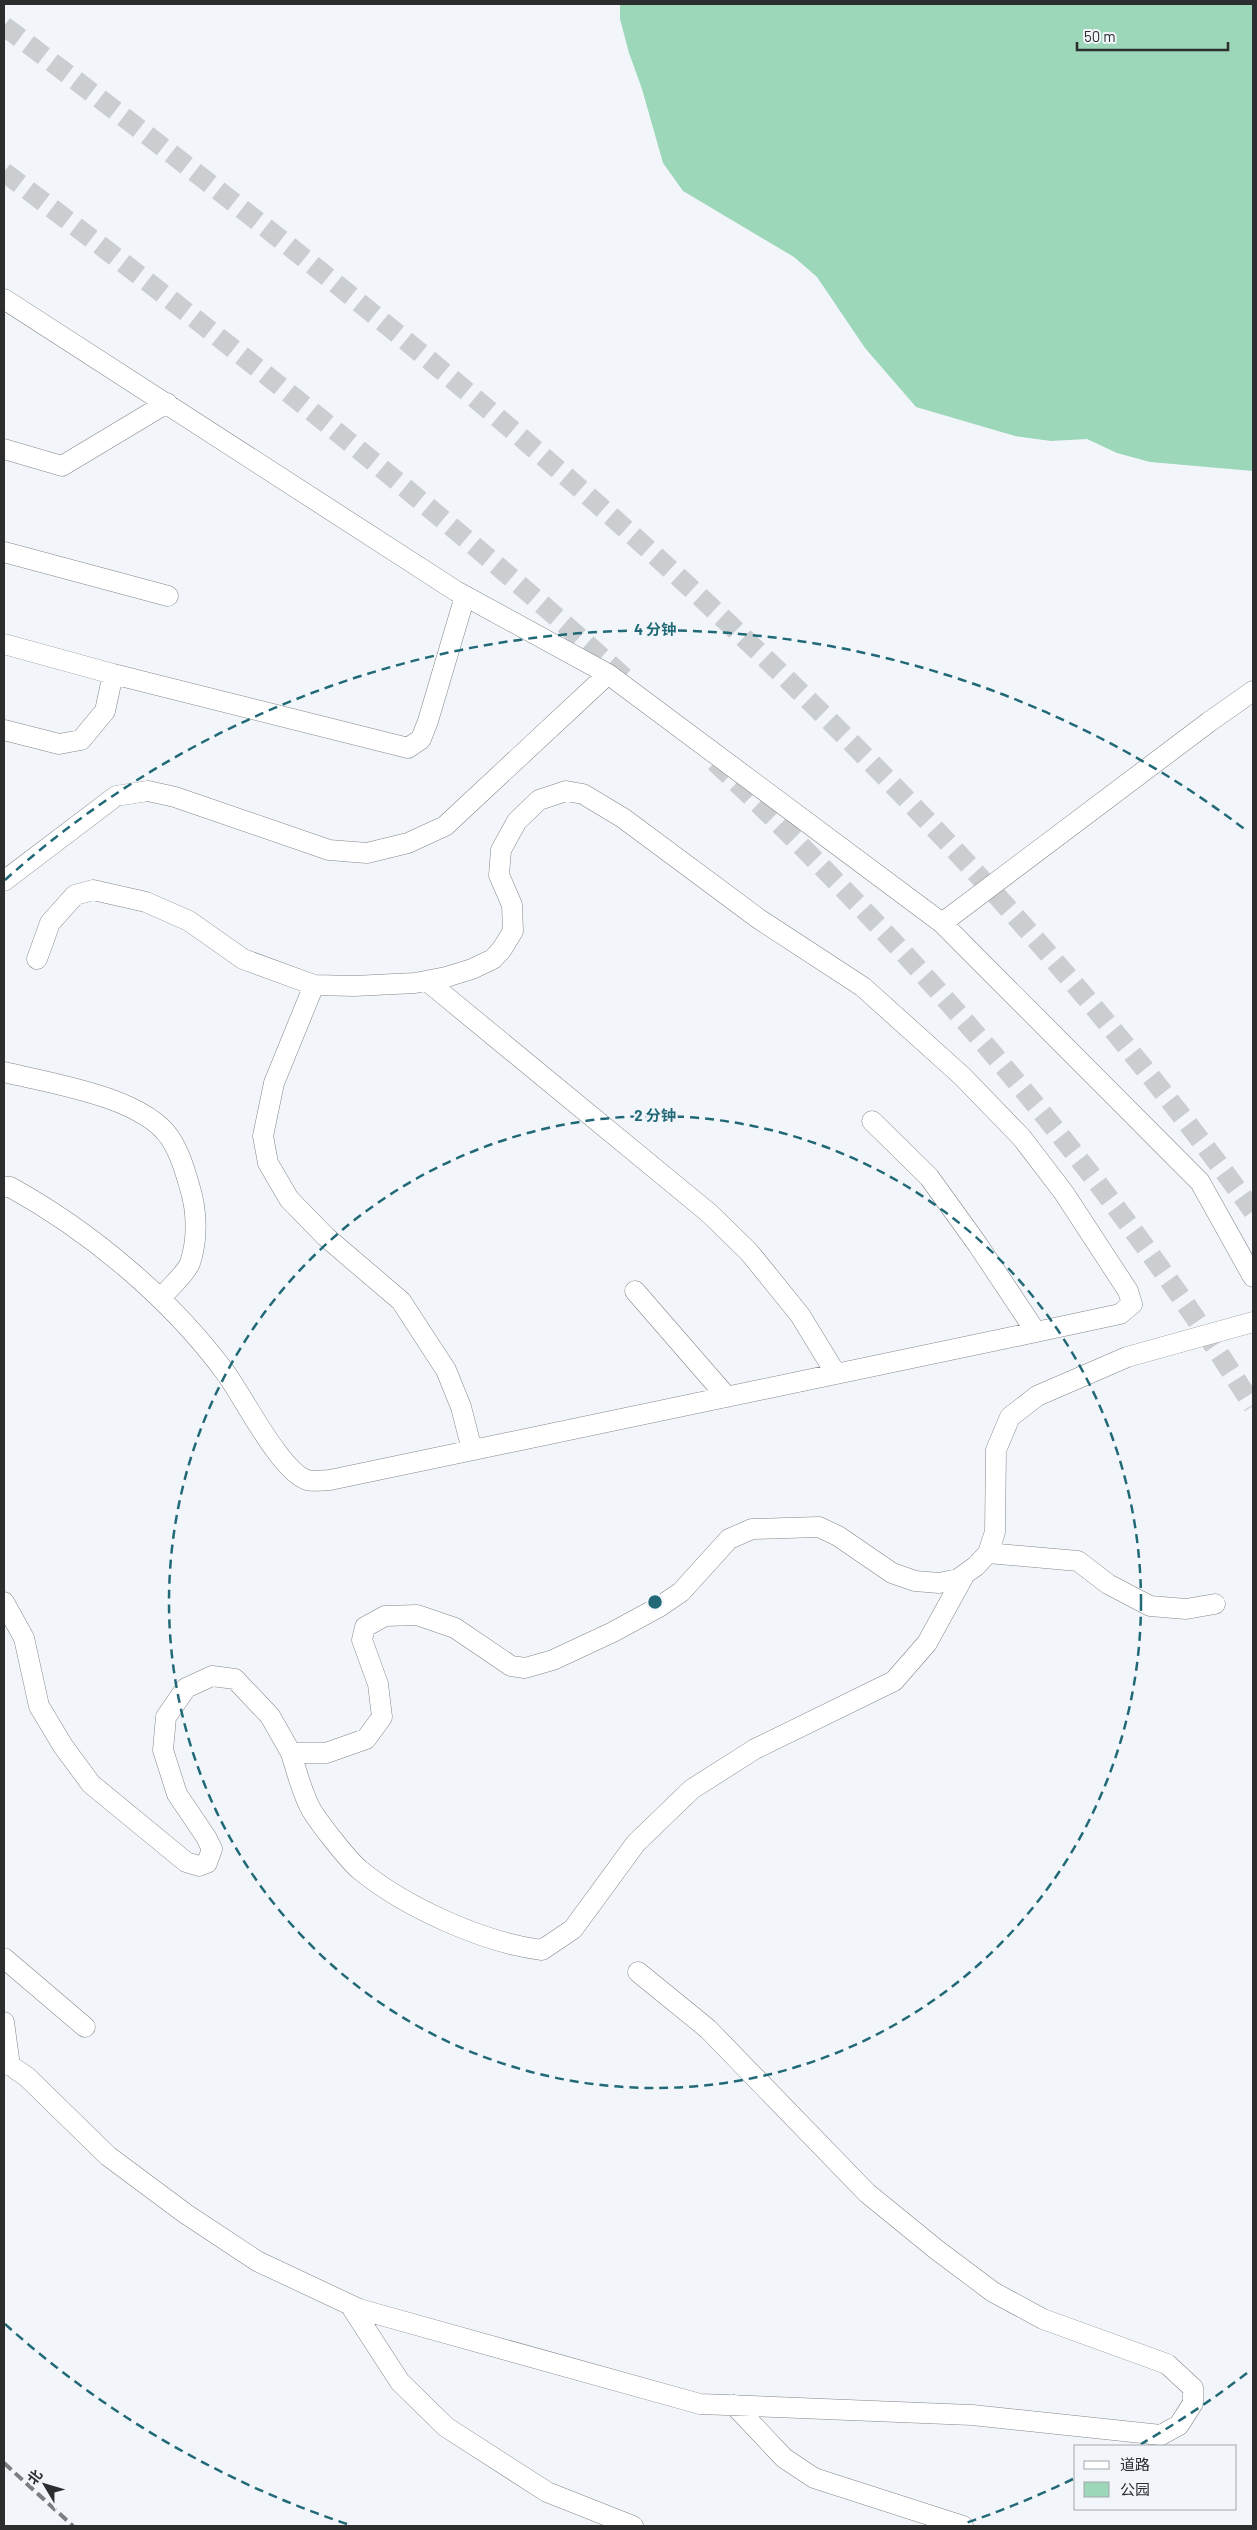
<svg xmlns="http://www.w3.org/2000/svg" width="1257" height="2530" font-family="Barlow,'Noto Sans SC',sans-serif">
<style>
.green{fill:#9dd7b9}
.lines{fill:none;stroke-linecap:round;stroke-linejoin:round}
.minor-tunnel{stroke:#caced1;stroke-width:20;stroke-dasharray:20 10;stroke-linecap:butt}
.minor-casing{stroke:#83868a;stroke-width:21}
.minor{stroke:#fff;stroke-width:20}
.rail{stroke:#7b7e80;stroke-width:4;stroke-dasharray:10 5;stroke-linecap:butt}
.ring{fill:none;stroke:#216977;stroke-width:2.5;stroke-dasharray:9 6}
.centre{fill:#216977;stroke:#f2f6fa;stroke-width:2.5}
.ring-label{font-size:15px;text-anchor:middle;font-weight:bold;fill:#216977;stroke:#f2f6fa;stroke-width:4.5;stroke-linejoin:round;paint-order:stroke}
</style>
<rect width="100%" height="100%" fill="#f2f6fa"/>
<!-- green -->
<path class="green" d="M620,4H1253V471L1150,462L1117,453L1087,439L1051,441L1015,436L916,407L865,348L817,277L794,257L683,191L663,163L642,89L629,53L620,19Z"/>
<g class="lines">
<!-- minor-tunnel -->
<path class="minor-tunnel" d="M4,26C463,372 914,742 1253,1211
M4,172C217,333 427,499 626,679
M715,762C919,955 1103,1168 1253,1406"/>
<defs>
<path id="minor" d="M4,299L456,591L608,674
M4,449L62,466L167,403
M4,552L168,596
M4,644L113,674L105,711L81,740L59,744L4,730
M113,674L408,748L421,739L428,721L465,596
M4,881L116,796L148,791L175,797L329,850L367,853L408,843L445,826L608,674L942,923L1200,1182L1253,1277
M942,923L1209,722L1253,691
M427,981L709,1213L749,1252L800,1315L836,1374
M314,985L274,1083L263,1136L268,1163L289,1199L326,1237L401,1301L446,1370L461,1407L472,1450
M4,1072C50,1083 143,1097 170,1138C180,1153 185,1171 190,1188C197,1211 198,1239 190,1263C185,1275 169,1288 161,1298
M872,1121L929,1177L978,1245L1036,1332
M4,1187H10C90,1231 170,1298 225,1372C243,1396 280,1471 307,1480C313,1482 323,1480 330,1480L1036,1332L1120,1314L1132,1304L1128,1291L1064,1193L1022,1138L962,1076L863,987L759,919L623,818L583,794L566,791L539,800L517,821L501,850L499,875L512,905L513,931L502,949L493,959L472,969L446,977L415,983L354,986L314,985L243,959L189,921L146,902L93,890L75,895L50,923L37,959
M635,1291L727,1397
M988,1553L1078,1561L1108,1584L1150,1606L1186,1609L1215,1604
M4,1602L24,1638L39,1706L63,1746L91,1784L186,1862L199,1866L207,1863L212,1849L206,1837L177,1794L163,1750L166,1717L186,1688L212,1676L235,1679L270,1716L291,1753H326L366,1739L382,1717L378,1684L362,1640L365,1627L385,1616L417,1615L455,1628L511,1666L525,1668L553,1660L613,1632L659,1607L681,1592L729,1539L752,1529L819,1527L838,1536L892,1573L915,1581L939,1583L958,1579L976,1566L988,1553L995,1532L996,1450L1010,1417L1037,1396L1127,1357L1253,1322
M291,1753C297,1772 302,1794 312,1811C320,1824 348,1860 360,1870C405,1907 484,1943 542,1950L573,1929L636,1843L692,1789L755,1749L894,1681L927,1643L965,1574
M4,1958L85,2027
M4,2022L10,2066
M4,2061L27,2077L108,2156L186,2214L257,2261L359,2309L700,2404L972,2415L1161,2435L1179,2425L1193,2403V2388L1167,2364L1043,2319L993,2292L937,2250L867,2193L708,2029L638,1972
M350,2305L400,2382L446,2427L547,2492L633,2526
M734,2405L784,2458L814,2478L963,2526"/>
</defs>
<!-- minor casing -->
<use href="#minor" class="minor-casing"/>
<!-- minor -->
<use href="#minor" class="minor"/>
<!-- rail -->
<path class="rail" d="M4,2463L73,2526"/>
</g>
<!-- distance rings -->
<g class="ring">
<circle cx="655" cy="1602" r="486"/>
<path d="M1247 2373A972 972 0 0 1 1141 2444M1073 2479A972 972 0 0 1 963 2524M347 2524A972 972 0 0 1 5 2324M5 880A972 972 0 0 1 1247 831"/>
</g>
<circle cx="655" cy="1602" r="8" class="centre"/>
<g class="ring-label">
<text x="655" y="635">4 分钟</text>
<text x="655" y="1121">2 分钟</text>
</g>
<!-- border -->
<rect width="1257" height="2530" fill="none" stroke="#2c2d2f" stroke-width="10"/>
<!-- legend -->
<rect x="1074" y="2445" width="162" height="65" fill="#f2f6fa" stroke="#a3a6a9"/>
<rect x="1084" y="2461" width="25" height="8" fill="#ffffff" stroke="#a3a6a9"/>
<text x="1120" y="2470" font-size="15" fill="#2c2d2f">道路</text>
<rect x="1084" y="2482" width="25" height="15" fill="#9dd7b9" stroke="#a3a6a9"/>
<text x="1120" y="2495" font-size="15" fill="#2c2d2f">公园</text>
<!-- north arrow -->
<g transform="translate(45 2485) rotate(308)" stroke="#f2f6fa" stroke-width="4" paint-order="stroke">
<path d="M0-4L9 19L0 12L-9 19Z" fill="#2c2d2f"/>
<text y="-8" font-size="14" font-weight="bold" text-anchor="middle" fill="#2c2d2f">北</text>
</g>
<!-- scale -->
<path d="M1077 42v8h151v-8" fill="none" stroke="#2c2d2f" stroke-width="2.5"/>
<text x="1084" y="42" font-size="15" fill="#2c2d2f" stroke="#f2f6fa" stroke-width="4" paint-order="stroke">50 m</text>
</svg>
